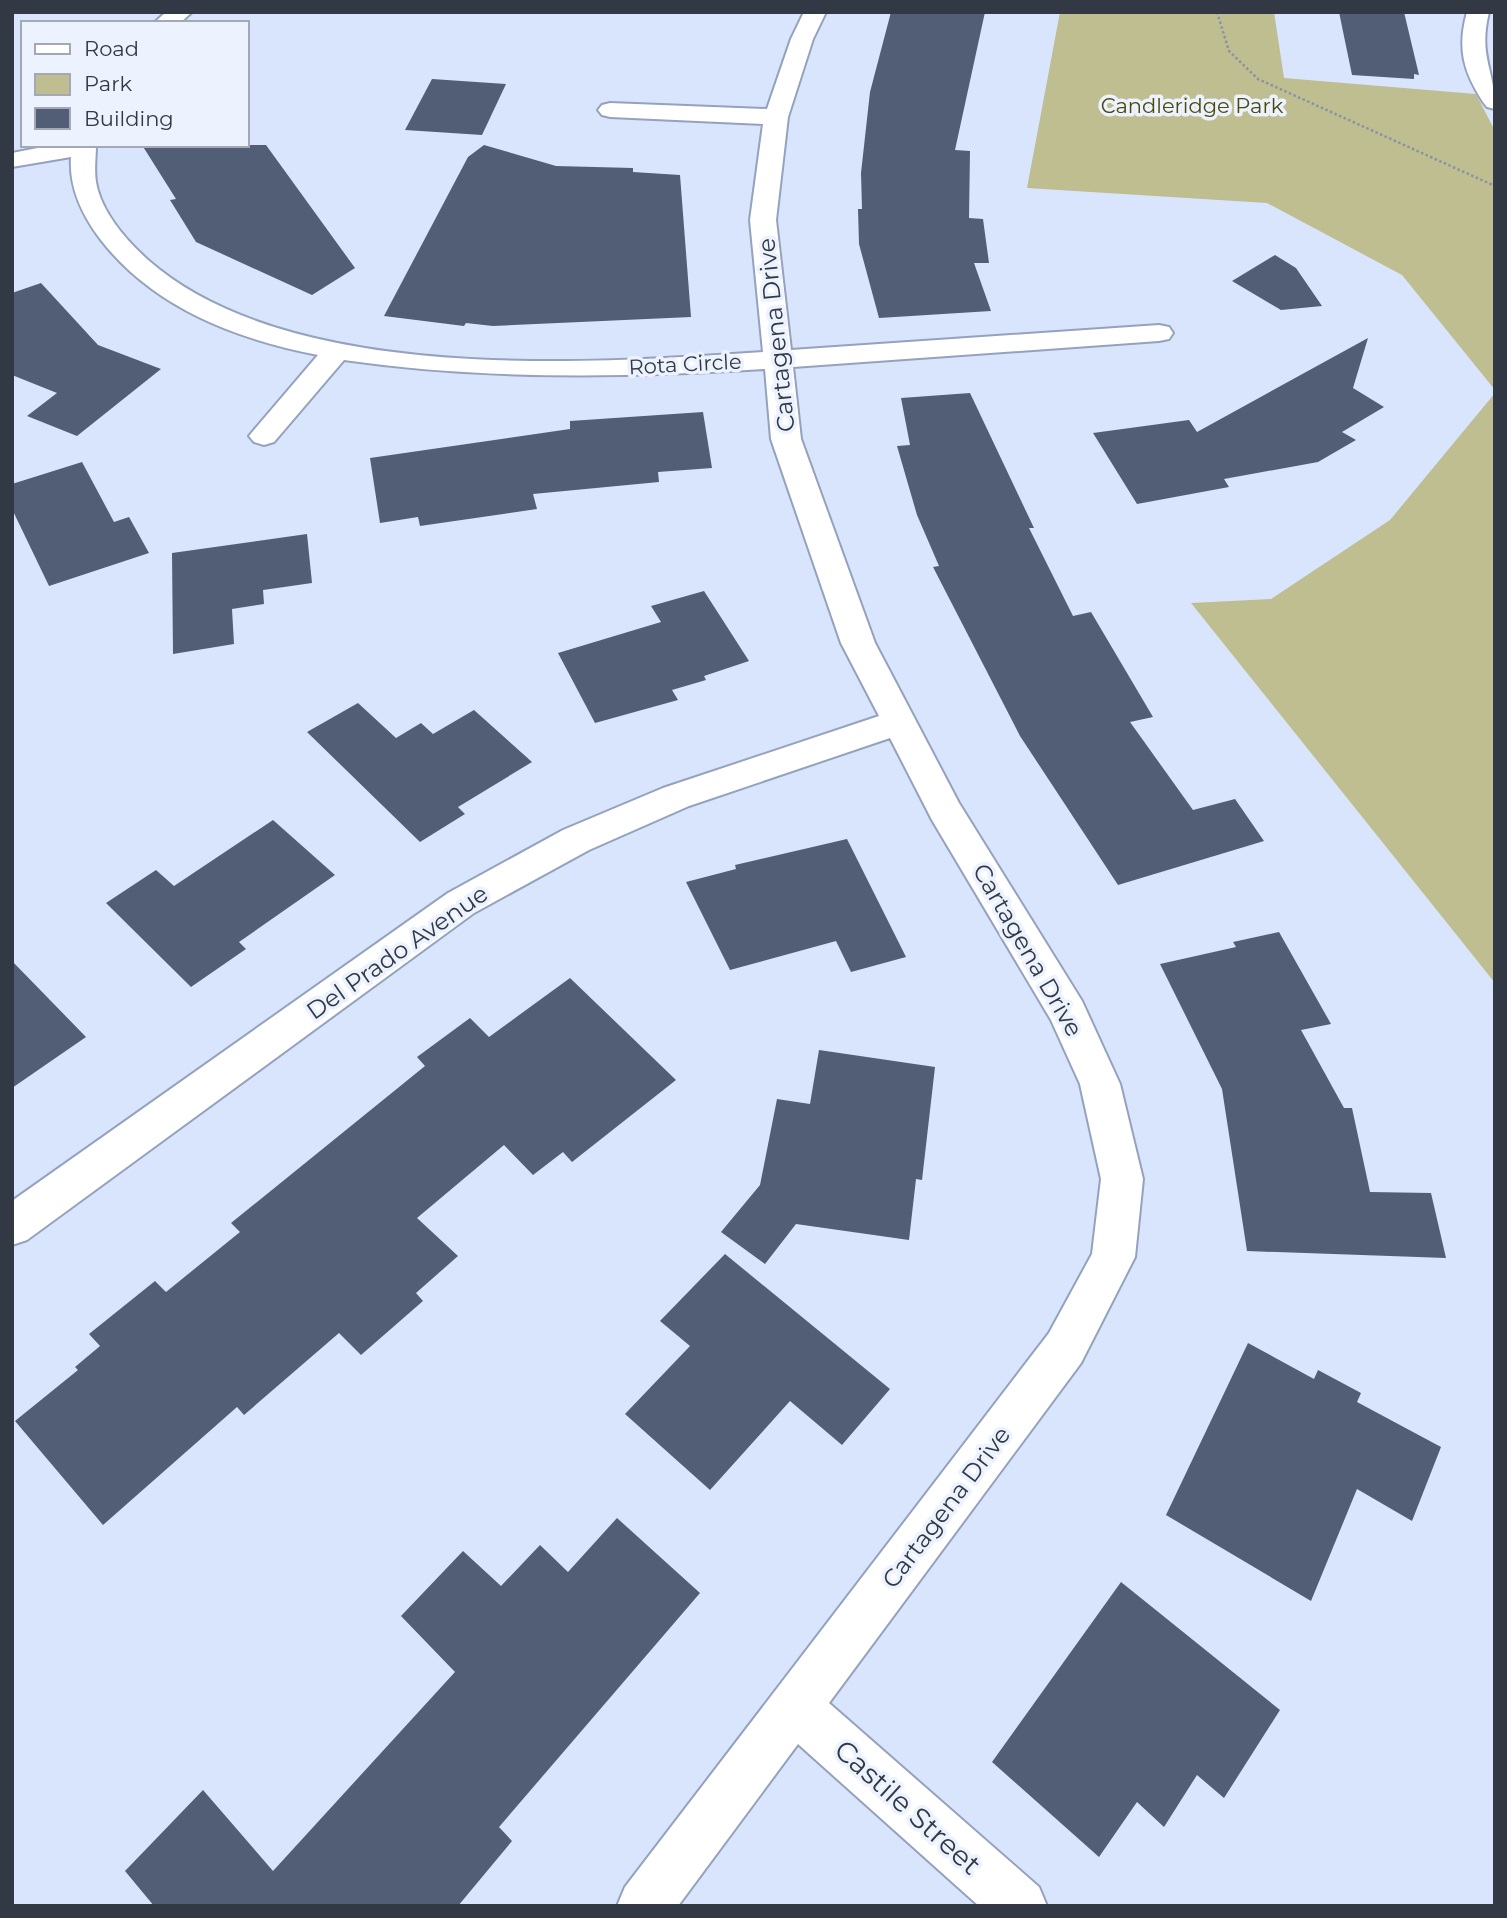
<svg xmlns="http://www.w3.org/2000/svg" width="1507" height="1918" font-family="Montserrat,sans-serif">
<style>
.green{fill:#bebe91}
.building{fill:#525e76}
.lines{fill:none;stroke-linecap:round;stroke-linejoin:round}
.minor-casing{stroke:#94a2bd;stroke-width:4}
.path{stroke:#8a93a4;stroke-width:2.5;stroke-dasharray:2.5 2.5;stroke-linecap:butt}
.minor{fill:#fff;fill-rule:evenodd}
.labels{text-anchor:middle;dominant-baseline:central;stroke-width:7;stroke-linejoin:round;paint-order:stroke}
.far-park-label{font-size:21px;fill:#4b4a0d;stroke:#ecf2fe}
.far-street-label{font-size:21px;fill:#333944;stroke:#ecf2fe}
.street-label{font-size:24px;fill:#333944;stroke:#ecf2fe}
.near-street-label{font-size:28px;fill:#333944;stroke:#ecf2fe}
</style>
<rect width="100%" height="100%" fill="#d9e5fc"/>
<!-- green -->
<path class="green" d="M1060,12H1274L1284,78L1476,94L1495,131V390L1402,275L1267,203L1027,188Z
M1495,393V983L1191,603L1271,599L1390,520Z"/>
<!-- building -->
<path class="building" d="M891,12H985L955,150L970,151L969,218L983,219L989,263H974L991,311L879,318L859,244L858,209H862L861,173L870,92Z
M1339,12H1404L1419,75L1414,74V79L1352,75Z
M432,79L506,84L482,135L405,130Z
M142,145H266L355,268L312,295L196,242L170,200L176,199Z
M484,145L556,166L633,168V172L680,175L691,317L493,326L466,323L464,326L384,316L468,157Z
M1275,255L1296,268L1322,306L1281,310L1232,281Z
M41,283L98,345L161,369L77,436L27,416L57,393L12,375V293Z
M1368,338L1353,388L1384,407L1342,432L1356,440L1318,462L1224,479L1229,487L1137,504L1093,433L1189,420L1197,432Z
M970,393L1034,528H1029L1073,616L1091,612L1153,717L1130,722L1193,810L1235,799L1264,841L1118,885L1020,736L933,567L939,566L917,515L897,446L910,445L901,398Z
M703,412L712,468L658,472L659,482L533,494L537,509L420,526L418,517L380,523L370,458L570,429V421Z
M82,462L114,522L129,517L149,553L49,586L12,509V484Z
M307,534L312,583L263,590L264,604L232,609L234,644L173,654L172,553Z
M704,591L749,661L704,676L706,680L672,690L678,700L595,723L558,653L661,622L651,606Z
M358,703L396,738L421,723L433,734L474,710L532,762L458,807L465,814L420,842L307,732Z
M273,820L335,875L239,942L246,949L191,987L106,903L156,870L174,886Z
M847,839L906,957L851,972L836,941L730,970L686,882L736,869L735,865Z
M1279,932L1331,1024L1301,1030L1344,1108H1352L1370,1192L1431,1193L1446,1258L1247,1251L1222,1089L1160,964L1236,947L1233,942Z
M12,961L86,1037L12,1088Z
M570,978L676,1080L572,1162L563,1152L533,1175L504,1145L417,1218L458,1256L416,1293L423,1301L361,1355L339,1333L244,1415L237,1407L103,1525L15,1421L78,1370L75,1367L100,1346L89,1334L155,1281L166,1292L240,1232L231,1223L425,1066L417,1057L470,1018L489,1037Z
M819,1050L935,1067L922,1180L916,1179L909,1240L796,1224L765,1264L721,1232L760,1185L777,1099L810,1104Z
M725,1254L890,1389L842,1445L790,1401L710,1490L625,1414L690,1346L660,1321Z
M1248,1343L1314,1379L1318,1370L1361,1393L1357,1402L1441,1447L1412,1521L1357,1489L1311,1601L1166,1515Z
M617,1518L700,1593L499,1827L512,1841L458,1906H154L125,1871L203,1790L273,1871L455,1672L401,1616L463,1551L501,1586L540,1545L568,1572Z
M1121,1582L1280,1710L1224,1798L1197,1775L1164,1827L1137,1802L1099,1857L992,1762Z"/>
<g class="lines">
<defs>
<path id="minor" d="M166,12H192L180,23H154Z
M804,12H826L813,39L788,117L776,220L791,350L1159,325L1169,327L1173,333L1169,339L1159,341L793,367L801,439L875,643L959,803L1082,1001L1120,1084L1143,1179L1135,1257L1081,1363L829,1703L1039,1887L1047,1906H979L798,1744L678,1906H617L625,1887L1049,1333L1092,1254L1101,1179L1080,1084L1051,1020L932,820L890,738L689,806L589,850L474,913L27,1240L12,1245V1201L448,893L563,830L663,788L879,716L841,643L771,439L765,369C624,378 484,380 344,360L274,442L264,445L254,442L249,436L254,430L318,355C236,339 154,308 101,240C82,215 69,188 71,157L12,167V153L53,145H96C96,157 94,170 96,182C101,212 127,241 148,260C289,384 586,364 763,352L750,220L763,124L610,117L602,115L598,110L602,105L610,103L767,109L791,39Z
M1467,12H1489C1478,57 1495,69 1495,109L1487,107L1483,102C1463,71 1457,48 1467,12Z"/>
</defs>
<!-- minor casing -->
<use href="#minor" class="minor-casing"/>
<!-- path -->
<path class="path" d="M1217,12L1229,51L1258,79L1495,186"/>
<!-- minor -->
<use href="#minor" class="minor"/>
</g>
<g class="labels">
<!-- far-park labels -->
<g class="far-park-label">
<text x="1192" y="105">Candleridge Park</text>
</g>
<!-- far-street labels -->
<g class="far-street-label">
<text transform="translate(685 364) rotate(-3)">Rota Circle</text>
</g>
<!-- street labels -->
<g class="street-label">
<text transform="translate(776 335) rotate(-96)">Cartagena Drive</text>
<text transform="translate(1028 950) rotate(60)">Cartagena Drive</text>
<text transform="translate(397 952) rotate(-35)">Del Prado Avenue</text>
<text transform="translate(946 1507) rotate(-53)">Cartagena Drive</text>
</g>
<!-- near-street labels -->
<g class="near-street-label">
<text transform="translate(908 1807) rotate(42)">Castile Street</text>
</g>
</g>
<!-- border -->
<rect width="1507" height="1918" fill="none" stroke="#333944" stroke-width="28"/>
<!-- legend -->
<rect x="21" y="21" width="228" height="126" fill="#ecf2fe" stroke="#a2a8b4" stroke-width="2"/>
<rect x="35" y="44" width="35" height="10" fill="#ffffff" stroke="#a2a8b4" stroke-width="2"/>
<text x="84" y="56" font-size="21" fill="#333944">Road</text>
<rect x="35" y="74" width="35" height="21" fill="#bebe91" stroke="#a2a8b4" stroke-width="2"/>
<text x="84" y="91" font-size="21" fill="#333944">Park</text>
<rect x="35" y="108" width="35" height="21" fill="#525e76" stroke="#a2a8b4" stroke-width="2"/>
<text x="84" y="126" font-size="21" fill="#333944">Building</text>
</svg>
